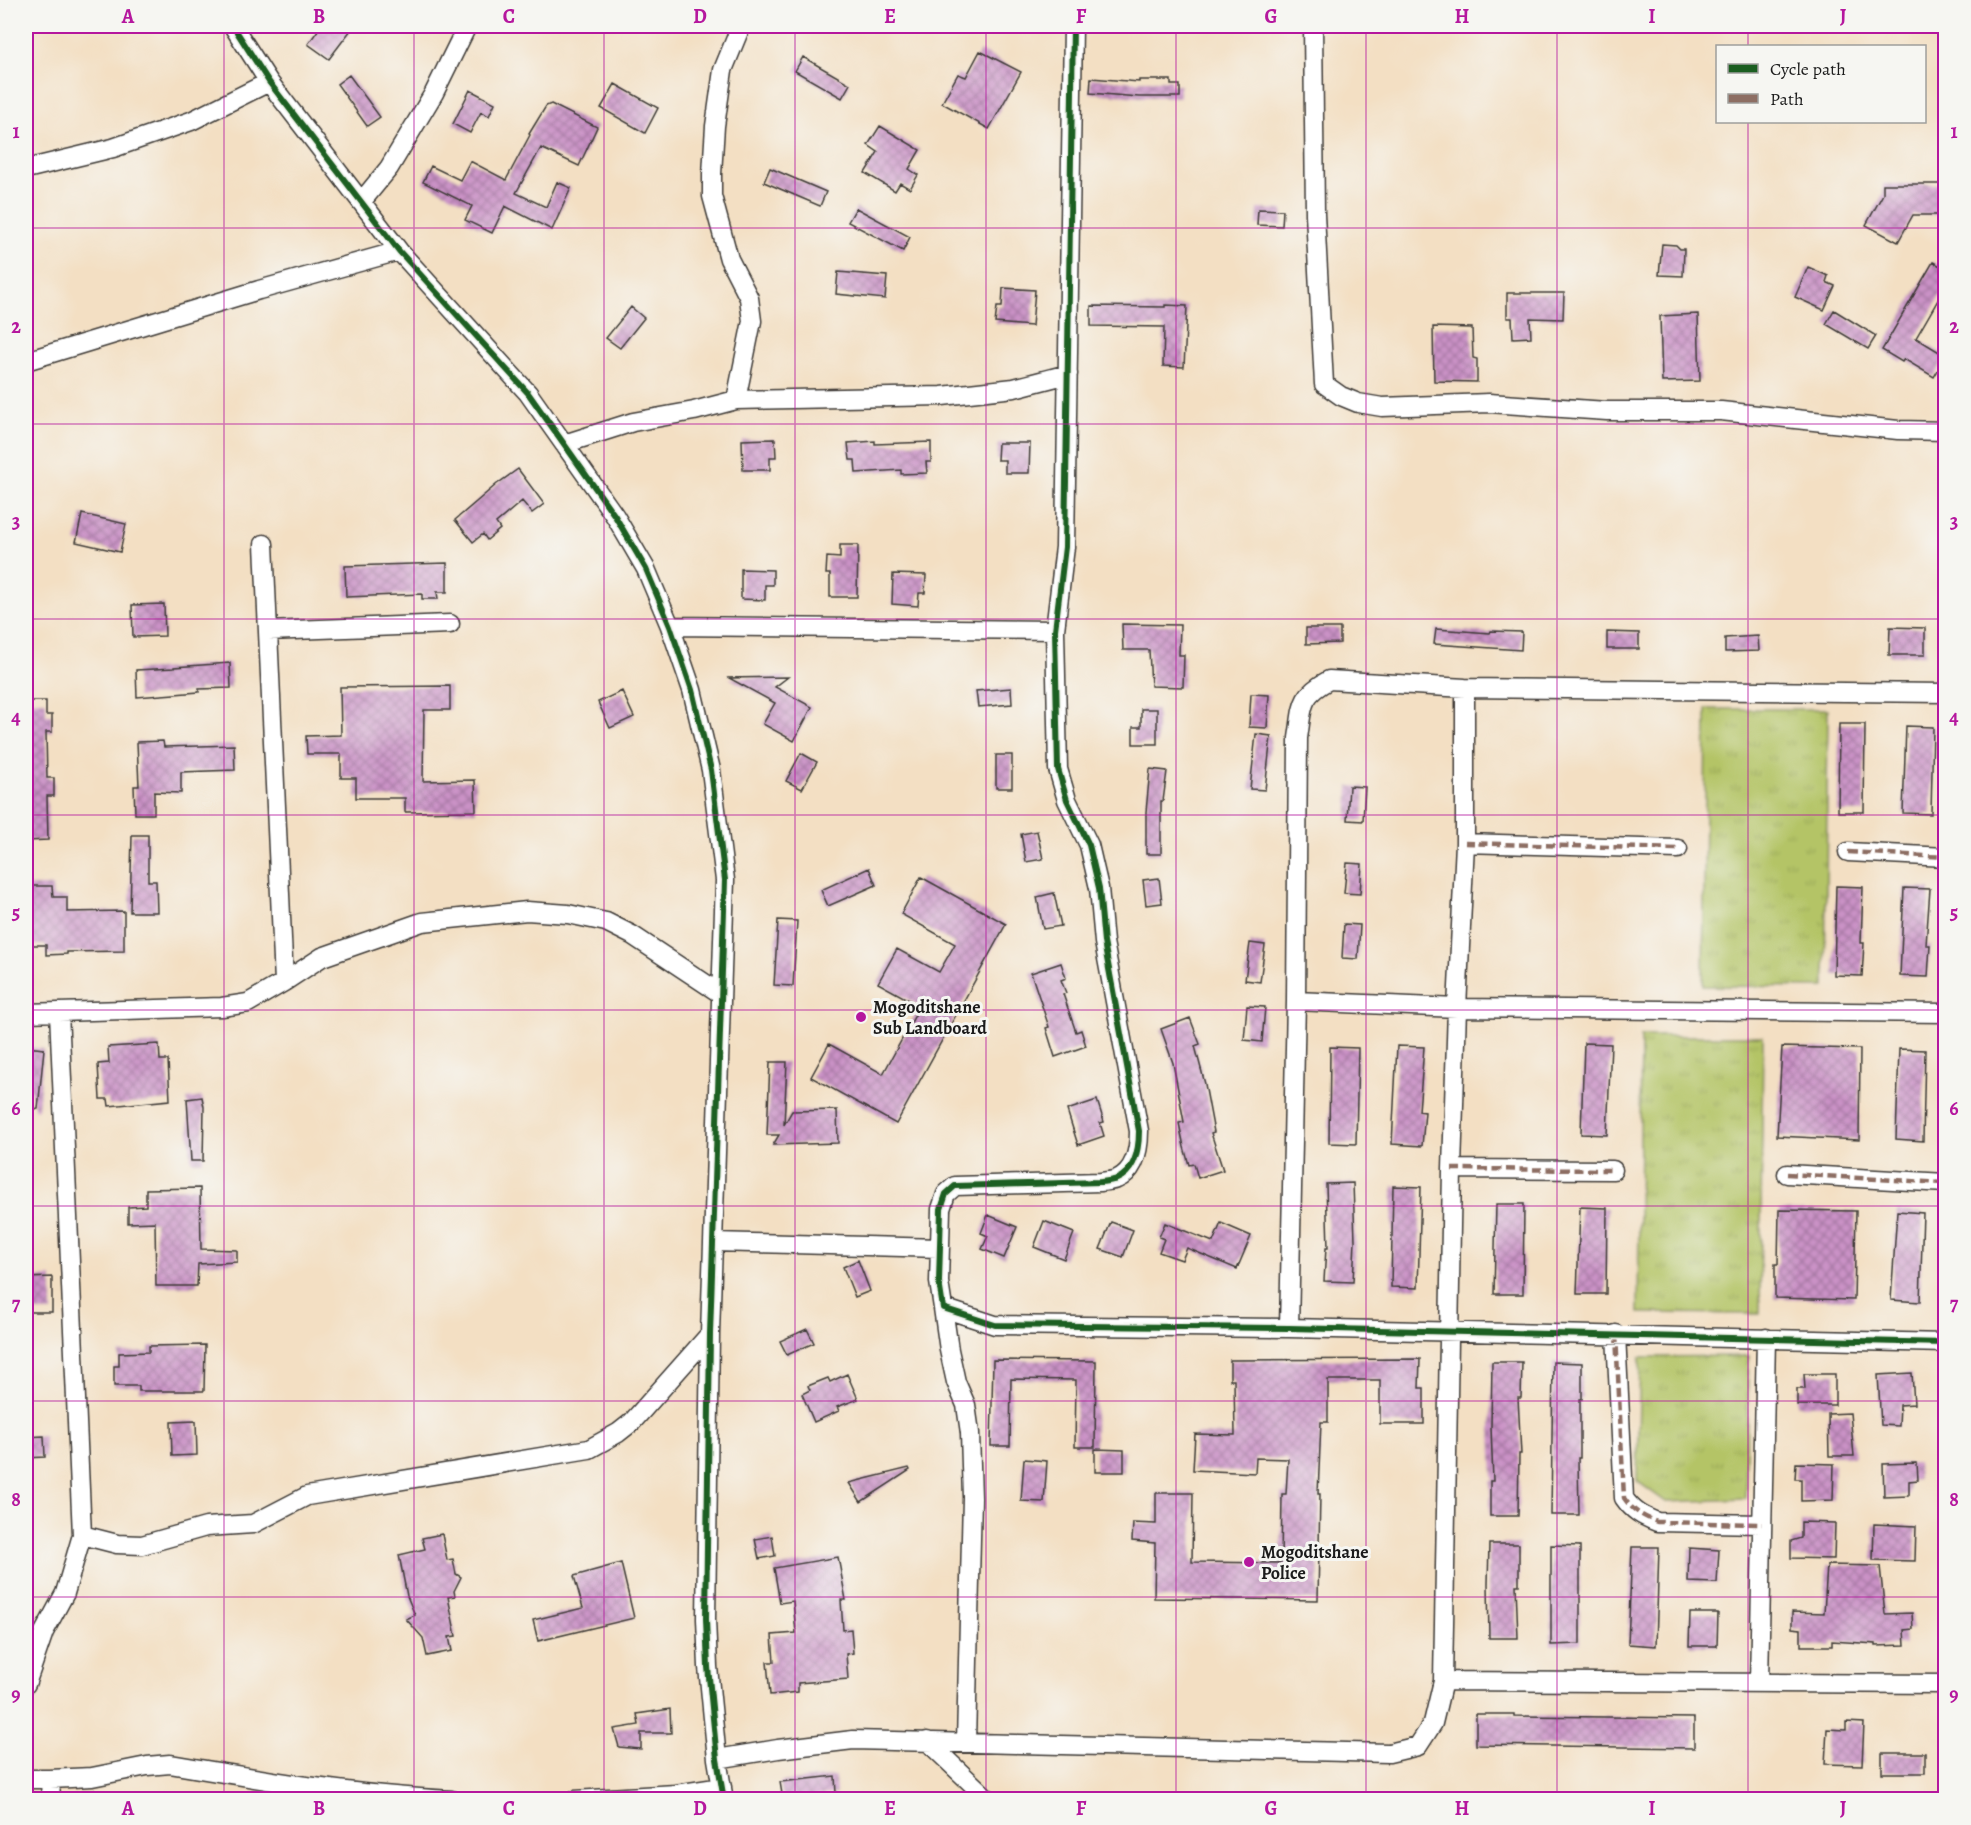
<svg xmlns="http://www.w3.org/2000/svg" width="1971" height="1825" font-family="Alegreya,serif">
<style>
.grass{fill:url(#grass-tufts);stroke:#687041;stroke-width:1.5}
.building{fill:url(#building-cross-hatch)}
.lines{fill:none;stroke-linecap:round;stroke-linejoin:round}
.street-casing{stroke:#3c3935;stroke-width:21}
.street{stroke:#fff;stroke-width:18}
.quiet{stroke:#8d6e63;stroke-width:4.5;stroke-dasharray:9 4.5;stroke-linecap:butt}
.cycleway-casing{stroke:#f6f6f2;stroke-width:10}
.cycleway{stroke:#1b5e20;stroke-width:6}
.grid{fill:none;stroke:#b5179e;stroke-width:1.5;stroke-opacity:0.55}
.poi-dot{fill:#b5179e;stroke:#f6f6f2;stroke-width:2}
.labels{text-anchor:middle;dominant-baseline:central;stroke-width:6;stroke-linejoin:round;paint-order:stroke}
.poi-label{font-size:18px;font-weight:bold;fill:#1c1c1c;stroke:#f6f6f2;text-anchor:start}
.neatline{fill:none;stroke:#b5179e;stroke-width:2}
.grid-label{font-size:20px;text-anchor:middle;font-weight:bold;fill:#b5179e}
</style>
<defs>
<pattern id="grass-tufts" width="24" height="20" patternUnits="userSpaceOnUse" patternTransform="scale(1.5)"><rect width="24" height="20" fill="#b4c466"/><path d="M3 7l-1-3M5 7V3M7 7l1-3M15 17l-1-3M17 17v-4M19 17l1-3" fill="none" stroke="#9aa858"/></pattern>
<pattern id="building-cross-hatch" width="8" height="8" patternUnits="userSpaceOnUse" patternTransform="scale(1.5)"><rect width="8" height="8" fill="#ca92c6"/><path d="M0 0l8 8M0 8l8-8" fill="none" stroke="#a376a0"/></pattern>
</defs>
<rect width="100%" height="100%" fill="#f6f6f2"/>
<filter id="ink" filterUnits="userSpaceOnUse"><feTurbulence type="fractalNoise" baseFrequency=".0167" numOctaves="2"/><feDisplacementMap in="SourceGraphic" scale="12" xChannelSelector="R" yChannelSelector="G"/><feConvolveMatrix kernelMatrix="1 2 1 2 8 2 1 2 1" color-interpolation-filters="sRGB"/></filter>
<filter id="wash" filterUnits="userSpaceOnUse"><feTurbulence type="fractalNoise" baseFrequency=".008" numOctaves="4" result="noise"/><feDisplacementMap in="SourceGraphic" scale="24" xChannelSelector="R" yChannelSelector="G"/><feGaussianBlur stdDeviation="1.35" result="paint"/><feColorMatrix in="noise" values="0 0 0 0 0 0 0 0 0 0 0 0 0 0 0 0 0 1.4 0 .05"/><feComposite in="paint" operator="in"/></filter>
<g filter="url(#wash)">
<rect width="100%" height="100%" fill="#f3dfc3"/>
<!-- grass -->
<path class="grass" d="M1706,709H1828L1825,987L1703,986Z
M1641,1036H1763L1760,1314L1638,1313Z
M1749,1356L1745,1499L1666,1502L1637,1481L1640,1357Z"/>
<g id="blocks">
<!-- building -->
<path class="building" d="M321,26H354L329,59L308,44Z
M980,51L1021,72L989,129L942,103L958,74L966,77Z
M803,57L850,84L842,98L795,71Z
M349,75L380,117L367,126L337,84Z
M1091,78L1139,82V80H1171V85H1180V97H1139L1090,93Z
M615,84L658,108L645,133L601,108Z
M470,90L495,103L489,116L481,112L470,133L453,124Z
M551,104L597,127L579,166L541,148L516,193L546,207L557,182L571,188L552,230L505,206L492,233L465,220L472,206L423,182L431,166L460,180L470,161L506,180L530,135L529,134L546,106Z
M880,126L920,150L909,169L918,175L910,189L900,183L895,191L865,173L878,152L868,145Z
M770,168L826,192L820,206L764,182Z
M1883,184H1945V215H1913L1898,242L1866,225L1883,194Z
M856,208L910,237L903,251L848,222Z
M1258,209L1283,210L1282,226L1257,225Z
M1662,244L1676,245L1680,249H1684L1683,276L1659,275Z
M1933,262L1946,269V286L1916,338L1946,356L1934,377L1904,359L1902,362L1882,350Z
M1808,267L1828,276L1826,282L1835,286L1824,310L1795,297Z
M838,272L887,276L885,299L836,294Z
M1003,288L1035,290L1032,326L995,323L997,307H1002Z
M1507,293H1564L1563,319L1530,318L1531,337L1513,338L1512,318H1507Z
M1165,305L1187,306L1184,367L1163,366L1164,327L1091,326V306L1165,307Z
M631,307L644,318L620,348L606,338Z
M1834,310L1876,336L1868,349L1826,324Z
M1698,314L1700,381L1662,382L1660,316Z
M1433,327L1472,328L1473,358L1477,359V382L1434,381Z
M775,439L776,457H770V470H743L742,440Z
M875,441V444L931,442V462H926L927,473L901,474V470L856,473L855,460H850L848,443Z
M998,443H1030L1029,473H1005V460H997Z
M518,469L544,504L532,513L522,501L496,523L500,529L487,540L483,534L473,542L455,520L497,484Z
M82,514L126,524L120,552L76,542Z
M840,545H858L857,597H830V574H826L827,557L840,558Z
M447,563V592H437L438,599H422V594L346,597L345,566Z
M741,569L773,570V585H765V600L741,599Z
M893,574L926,575L925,593H919L918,606L892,604Z
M164,604L165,636L133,637L132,605Z
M1122,624L1180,625L1179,655H1184L1183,687L1151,686L1149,650H1123Z
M1890,627L1925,628V655H1889Z
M1306,628H1340V643L1306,644Z
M1436,629L1490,633L1491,631L1522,632L1521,650L1434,644Z
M1607,632L1639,633V649H1607Z
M1758,636L1759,651L1725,652V638Z
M230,663L231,688L199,689V692L137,697L136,670L174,668V667Z
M788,677L775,687L812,707L794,741L763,724L775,703L729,678Z
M450,686V710H424L423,781L475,780L476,811L405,812V798H356V778H341V754H307L306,736L341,735L340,687Z
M1011,688L1012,704L978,707L976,691Z
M622,691L634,717L610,728L598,702Z
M1251,694L1269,695L1267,728L1249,727Z
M26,701H46V715H52V732H46L47,778H54V796H47L48,840L26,841Z
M1141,709H1157V744H1133V727H1141Z
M1839,724H1865L1864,812H1838Z
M1906,726L1933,727L1931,814L1903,813Z
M1256,734L1271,736L1265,790L1250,789Z
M163,741L164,747L234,745L235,770L181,772V793L154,792V814H135L134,786H139L137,742Z
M801,753L817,762L802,789L786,781Z
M996,755H1012V788H996Z
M1150,769L1167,771L1163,801H1161V854H1146V812Z
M1349,786L1365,787L1363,821L1347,820Z
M1037,831L1043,859L1026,862L1021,834Z
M132,835H148V881H156L157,912H130Z
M1347,863L1362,864L1360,894L1344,893Z
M869,868L876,885L828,906L821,890Z
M921,877L1006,924L896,1124L811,1077L829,1044L883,1074L920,1006L878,983L897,949L939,972L955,944L901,914Z
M1159,878L1162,903L1146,905L1143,880Z
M26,886H52L53,897H67V912L124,911V951L67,952V954L46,955V945H26Z
M1836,886L1863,887L1861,943H1864L1862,976L1834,975Z
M1904,888L1930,889L1926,945H1930L1928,977L1900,976Z
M1054,893L1061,926L1043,929L1037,897Z
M778,920L797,921L793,986L774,985Z
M1344,924L1360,925L1358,959L1342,958Z
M1250,943L1265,945L1260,982L1245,980Z
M1061,963L1066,978L1061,980L1066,993L1063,994L1076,1032L1081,1030L1086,1046L1055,1057L1046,1028L1049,1027L1031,973Z
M1247,1006L1265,1007L1262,1042L1244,1040Z
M1190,1018L1200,1044L1195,1046L1205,1084L1214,1132L1211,1133L1223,1170L1198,1178L1194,1164L1189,1165L1184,1147L1179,1123L1184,1122L1173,1063L1161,1029Z
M1584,1043L1611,1044L1607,1135L1581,1134Z
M159,1044L160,1060H168L170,1100L109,1106L108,1099H100L98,1064L109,1063L108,1047Z
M1397,1046L1424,1047L1419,1111L1425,1112L1422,1146L1392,1144Z
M26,1047L44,1049L38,1109L35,1110L27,1076H26Z
M1330,1047L1358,1048L1356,1144L1329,1143Z
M1782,1047L1860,1049L1859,1140L1777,1136Z
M1899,1049L1925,1050L1923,1141L1896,1139Z
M770,1062H787L784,1125L792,1111L837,1110L838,1143L773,1145L779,1135H767Z
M202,1097L204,1107L203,1161H191L187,1099Z
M1097,1100L1104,1122L1100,1123L1104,1136L1078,1145L1067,1110Z
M1353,1183L1355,1241L1353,1282L1324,1281L1326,1248H1328L1326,1184Z
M1393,1186L1421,1187L1418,1288L1391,1287Z
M200,1188L201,1249L237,1250V1262L198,1264L197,1286H156L155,1222L128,1223V1207L146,1206V1189Z
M1496,1204H1524L1523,1294H1494Z
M1580,1207L1607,1208L1606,1294H1577Z
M1779,1210L1856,1211L1854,1300L1775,1298V1264H1778Z
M1897,1211L1923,1213L1920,1302L1891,1300Z
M988,1215L1017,1227L1004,1258L982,1249L988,1236L981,1233Z
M1044,1221L1074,1233L1064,1259L1034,1247Z
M1111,1222L1133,1230L1123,1257L1100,1249Z
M1165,1223L1213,1242L1221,1223L1251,1236L1237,1269L1187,1248L1182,1260L1159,1252L1164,1239L1159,1237Z
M858,1260L870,1291L855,1297L843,1267Z
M52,1277V1312H26V1278Z
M807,1329L814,1343L787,1355L780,1341Z
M205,1345L204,1391H139V1386H114V1366H119V1353L149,1352V1346Z
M1420,1359L1419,1388H1424V1424H1380V1380H1328V1422H1321L1318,1494H1320L1318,1600L1154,1598L1155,1543L1132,1541L1133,1523L1156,1524V1493H1193L1192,1562L1281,1563L1282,1494H1286L1288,1459L1256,1458L1255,1473L1193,1470L1195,1434L1235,1435L1234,1380H1230V1360Z
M993,1360L1096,1361L1095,1447H1075L1076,1380L1011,1379L1010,1446H991Z
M1492,1362H1522L1521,1398H1518L1521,1454H1519L1518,1516H1490V1481H1493L1491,1427Z
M1553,1362L1582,1363V1399H1580V1458H1578L1579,1515H1551Z
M1912,1373L1914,1404L1900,1405L1899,1426L1881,1425L1878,1375Z
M847,1374L858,1399L837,1407L839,1411L814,1422L802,1394L810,1390L808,1386L828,1378L830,1382Z
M1804,1374H1835V1405H1797V1389H1805Z
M1850,1413L1854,1456H1829L1828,1414Z
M196,1421L197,1455L172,1456L171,1422Z
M44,1436L45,1457L26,1458V1437Z
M1095,1449L1124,1450V1472H1095Z
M1024,1459L1047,1461L1044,1502L1021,1501Z
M1796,1463L1834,1464L1833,1500L1801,1501V1479H1795Z
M1917,1463L1918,1480L1909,1481V1496L1884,1497L1883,1464Z
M909,1468L910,1470L861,1502L849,1483Z
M1801,1522L1835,1523L1834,1559L1791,1558V1541L1801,1538Z
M1874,1524L1916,1526L1915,1561L1873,1560Z
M442,1534L447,1560L453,1559L456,1574L461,1577L454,1591L455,1596L448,1597L456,1636L449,1637L452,1651L427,1656L423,1638L406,1619L415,1615L407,1596L399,1555L425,1549L422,1538Z
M772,1536L775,1556L759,1559L755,1539Z
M1489,1544H1519V1585H1516L1518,1638H1489L1488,1584Z
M1551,1545L1580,1546V1644L1551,1645Z
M1632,1547H1659L1656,1646L1628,1644Z
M1689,1548L1719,1550L1717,1583L1688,1582Z
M838,1557L846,1600H841L843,1630L851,1629L853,1653L846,1654L848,1679L798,1683V1692L770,1695L767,1662H774L772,1635L796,1633L793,1601L780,1603L774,1568Z
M621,1563L634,1618L538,1641L533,1620L583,1608L574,1576Z
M1827,1565L1880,1566L1885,1614L1912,1613L1913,1629L1904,1630L1905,1645L1876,1646V1644L1832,1641V1646H1801V1629L1792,1628V1612L1824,1613Z
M1690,1613H1718L1717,1646H1689Z
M670,1709L671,1733H641V1749L619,1747L614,1729L639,1725L637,1714Z
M1476,1714H1514V1716L1694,1718V1748L1476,1745Z
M1846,1722L1864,1723L1862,1765L1825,1764L1827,1729L1846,1730Z
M1882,1753H1925V1773H1882Z
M835,1776L836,1794L783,1800L780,1782Z"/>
</g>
</g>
<g filter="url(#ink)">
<use href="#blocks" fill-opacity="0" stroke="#3c3935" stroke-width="1.5"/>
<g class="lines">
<defs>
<path id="street" d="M233,26L269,82L399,251L528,393L615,516L646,569L670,626L692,690L711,770L725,880L710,1334L706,1619L708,1667L717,1759L724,1800
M1073,26L1065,547L1055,630L1058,769L1067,800L1089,845L1099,888L1104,942L1139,1131C1139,1149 1135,1171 1117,1179C1112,1181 1106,1181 1101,1182L955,1186L946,1194L941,1209L939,1282L943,1308L995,1325L1289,1328L1946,1343
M1313,26L1315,214L1324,384L1341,396L1358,403L1382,407L1489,403L1607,411H1721L1898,430L1946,431
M26,169L113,148L191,121L269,82
M362,201L389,168L434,93L467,26
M26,361L259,290L399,251
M736,400L752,321L749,298L729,259L712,196V174L715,126L723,70L741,26
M564,444L633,422L694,411L736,400L942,396L1014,388L1068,374
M670,626L1055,630
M268,631L450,624
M1465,843L1678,849
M1848,852L1946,857
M284,982L322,957L422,922L527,911L568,914L606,922L632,935L721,994
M1296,1001L1457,1008L1946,1013
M26,1013L222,1007L248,1003L284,982L264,544
M1452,1169L1613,1170
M1787,1174L1946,1183
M713,1242L940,1248
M943,1308L949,1350L956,1382L966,1405L970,1433L972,1498L966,1742
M1289,1328L1296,1001L1298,738C1303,707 1299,696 1329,680L1465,688L1946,693
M1616,1334L1624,1498C1633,1511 1642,1516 1657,1522L1762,1524
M82,1535L117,1544L142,1545L206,1527L253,1524L307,1496L589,1449L618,1433L632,1422L710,1334
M1443,1681L1946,1684
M1759,1683L1766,1338
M26,1684L44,1632L65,1593L82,1535L59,1012
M927,1741L989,1800
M717,1759L778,1749L853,1740L1389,1753L1418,1746L1433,1723L1443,1681L1452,1169L1457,1008L1465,843V688
M26,1779H50L51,1800
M50,1779L92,1777L147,1766L170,1764C264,1780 357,1796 452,1800
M575,1800L676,1794L722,1787"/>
</defs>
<!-- street casing -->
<use href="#street" class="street-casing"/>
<!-- street -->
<use href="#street" class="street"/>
<!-- quiet -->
<path class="quiet" d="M1465,843L1678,849
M1848,852L1946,857
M1452,1169L1613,1170
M1787,1174L1946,1183
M1616,1334L1624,1498C1633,1511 1642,1516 1657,1522L1762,1524"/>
<defs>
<path id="cycleway" d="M233,26L269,82L399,251L528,393L615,516L646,569L670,626L692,690L711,770L725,880L710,1334L706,1619L708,1667L717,1759L724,1800
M1073,26L1065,547L1055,630L1058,769L1067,800L1089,845L1099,888L1104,942L1139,1131C1139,1149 1135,1171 1117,1179C1112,1181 1106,1181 1101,1182L955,1186L946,1194L941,1209L939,1282L943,1308L995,1325L1289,1328L1946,1343"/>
</defs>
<!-- cycleway casing -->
<use href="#cycleway" class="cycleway-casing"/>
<!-- cycleway -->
<use href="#cycleway" class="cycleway"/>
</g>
</g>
<!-- grid -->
<path class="grid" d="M224,26V1800M414,26V1800M604,26V1800M795,26V1800M986,26V1800M1176,26V1800M1366,26V1800M1557,26V1800M1748,26V46M1748,122V1800M26,228H1946M26,424H1946M26,619H1946M26,815H1946M26,1010H1946M26,1206H1946M26,1401H1946M26,1597H1946"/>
<!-- markers -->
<g class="poi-dot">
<circle cx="861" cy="1017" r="6"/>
<circle cx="1249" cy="1562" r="6"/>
</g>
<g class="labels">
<!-- poi labels -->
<g class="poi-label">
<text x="873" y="1007">Mogoditshane<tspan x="873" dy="21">Sub Landboard</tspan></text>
<text x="1261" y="1552">Mogoditshane<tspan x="1261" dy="21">Police</tspan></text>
</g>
</g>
<!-- margin -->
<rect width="1971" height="1825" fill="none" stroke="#f6f6f2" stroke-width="66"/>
<!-- legend -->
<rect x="1716" y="45" width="210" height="78" fill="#f6f6f2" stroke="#9f9f9c" stroke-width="1.5"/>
<rect x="1728" y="64" width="30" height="9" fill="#1b5e20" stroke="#9f9f9c" stroke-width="1.5"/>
<text x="1770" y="75" font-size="18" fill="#1c1c1c">Cycle path</text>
<rect x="1728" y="94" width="30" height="9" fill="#8d6e63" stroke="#9f9f9c" stroke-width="1.5"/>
<text x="1770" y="105" font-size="18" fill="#1c1c1c">Path</text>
<rect x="33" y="33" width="1905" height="1759" class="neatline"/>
<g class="grid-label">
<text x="128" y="23">A</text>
<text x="319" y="23">B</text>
<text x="509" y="23">C</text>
<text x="700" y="23">D</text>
<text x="890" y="23">E</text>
<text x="1081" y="23">F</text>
<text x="1271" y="23">G</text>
<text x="1462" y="23">H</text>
<text x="1652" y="23">I</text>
<text x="1843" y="23">J</text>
<text x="16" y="138">1</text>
<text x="1954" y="138">1</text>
<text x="16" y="333">2</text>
<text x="1954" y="333">2</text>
<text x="16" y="528">3</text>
<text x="1954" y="528">3</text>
<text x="16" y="724">4</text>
<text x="1954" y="724">4</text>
<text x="16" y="919">5</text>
<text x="1954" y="919">5</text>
<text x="16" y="1115">6</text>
<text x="1954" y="1115">6</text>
<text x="16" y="1310">7</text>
<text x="1954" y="1310">7</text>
<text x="16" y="1506">8</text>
<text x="1954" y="1506">8</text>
<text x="16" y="1701">9</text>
<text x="1954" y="1701">9</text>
<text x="128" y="1815">A</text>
<text x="319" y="1815">B</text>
<text x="509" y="1815">C</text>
<text x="700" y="1815">D</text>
<text x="890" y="1815">E</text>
<text x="1081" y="1815">F</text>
<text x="1271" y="1815">G</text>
<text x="1462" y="1815">H</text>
<text x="1652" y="1815">I</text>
<text x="1843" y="1815">J</text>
</g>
</svg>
